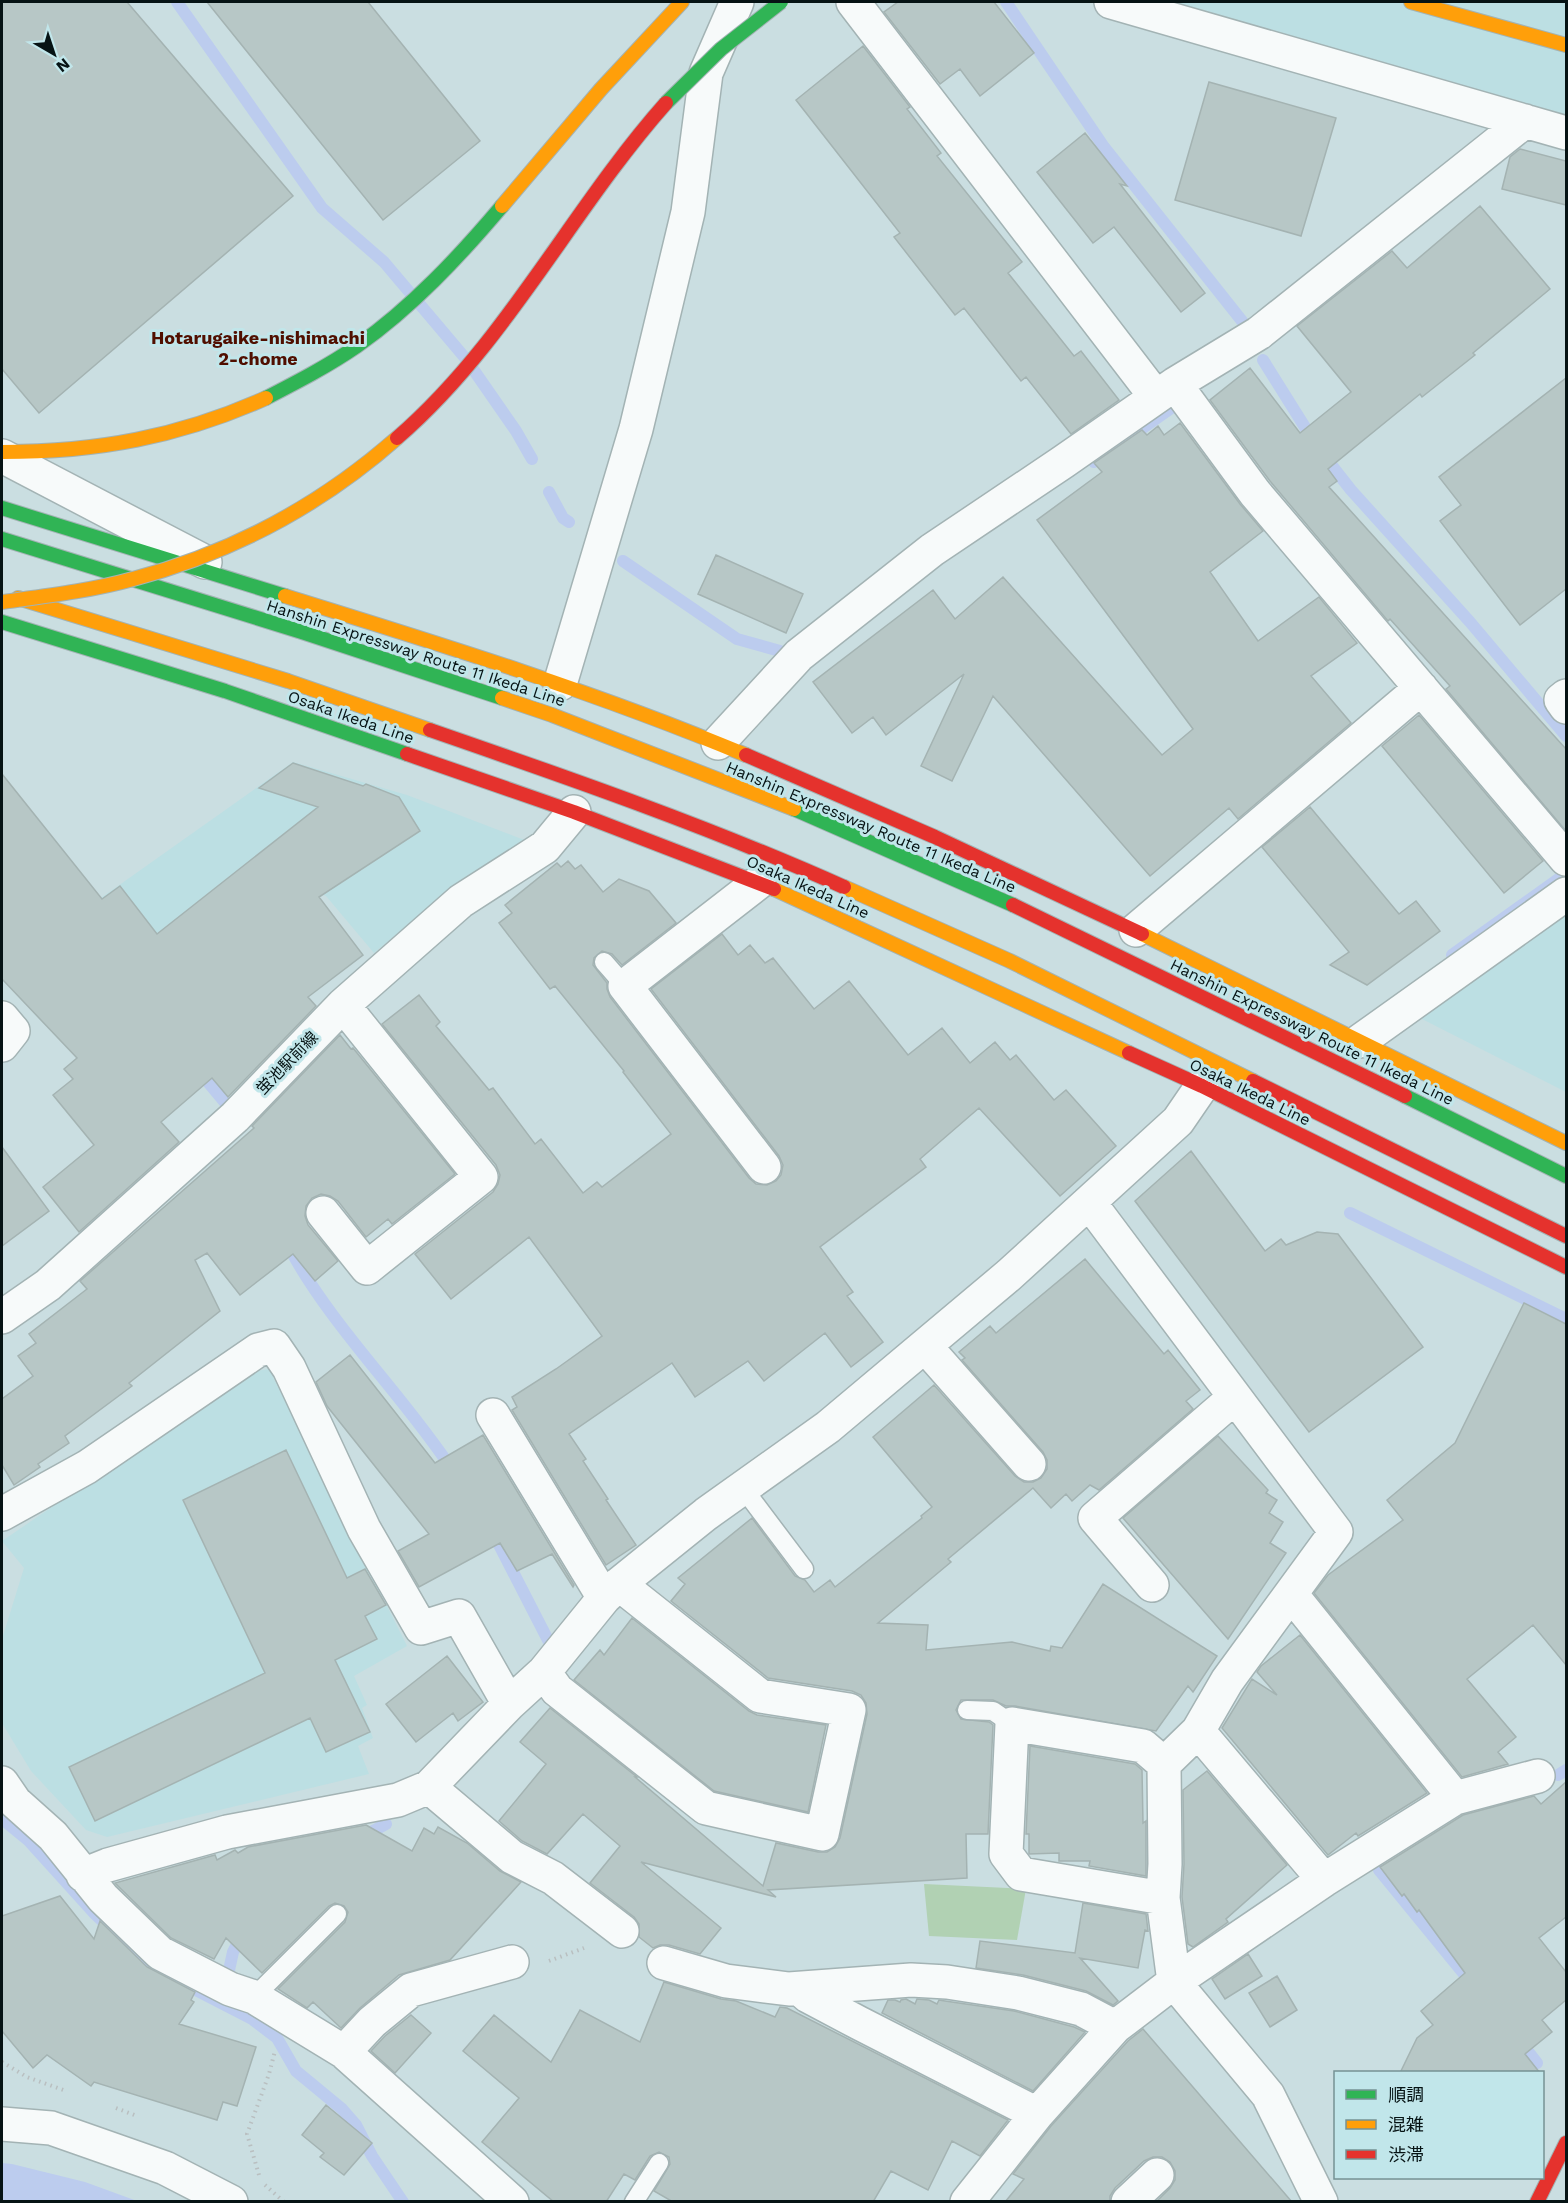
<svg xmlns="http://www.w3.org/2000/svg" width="1568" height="2203" font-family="'Work Sans','Noto Sans JP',sans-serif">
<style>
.built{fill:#bcdfe3}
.green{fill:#b1d1b3}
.water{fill:#bcccee}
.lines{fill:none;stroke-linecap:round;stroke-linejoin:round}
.stream{stroke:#bcccee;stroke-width:12}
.building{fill:#b7c7c6;stroke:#a4b3b2;stroke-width:1.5}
.lane-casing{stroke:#a3b3b4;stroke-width:21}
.street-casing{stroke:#a3b3b4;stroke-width:36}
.fast-casing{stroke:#a3b3b4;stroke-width:16}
.slow-casing{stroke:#a3b3b4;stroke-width:16}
.jam-casing{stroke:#a3b3b4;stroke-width:16}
.path{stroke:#b9bfc0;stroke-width:4;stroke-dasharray:1.5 4.5;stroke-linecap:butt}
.lane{stroke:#f7fafa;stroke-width:18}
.street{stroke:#f7fafa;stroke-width:33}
.fast{stroke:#30b455;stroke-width:14}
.slow{stroke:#ff9f0a;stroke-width:14}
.jam{stroke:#e5322d;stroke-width:14}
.fast-bridge-casing{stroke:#a3b3b4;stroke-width:16;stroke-linecap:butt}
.slow-bridge-casing{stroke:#a3b3b4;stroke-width:16;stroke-linecap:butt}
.jam-bridge-casing{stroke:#a3b3b4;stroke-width:16;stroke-linecap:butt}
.fast-bridge{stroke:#30b455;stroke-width:14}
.slow-bridge{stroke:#ff9f0a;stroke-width:14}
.jam-bridge{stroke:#e5322d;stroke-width:14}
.labels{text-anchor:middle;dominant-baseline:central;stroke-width:6;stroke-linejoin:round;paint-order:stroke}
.street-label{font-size:16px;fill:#061314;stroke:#c1e6ea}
.neighbourhood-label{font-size:18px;font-weight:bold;fill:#500f00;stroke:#c1e6ea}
</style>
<rect width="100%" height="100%" fill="#cadee1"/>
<!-- built -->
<path class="built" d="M1161,2H1566V119Z
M293,762L407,795L527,841L462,879L374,953L326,896L317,892L156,1018L60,927Z
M1566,913V1092L1422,1019L1423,1013Z
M269,1369L407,1646L354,1676L367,1705L362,1708L373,1738L358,1746L369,1774L107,1837L86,1830L31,1771L2,1723V1639L24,1568L2,1541L250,1372Z"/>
<!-- green -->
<path class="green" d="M924,1884L1026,1889L1017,1940L929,1936Z"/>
<!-- water -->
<path class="water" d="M2,2163L12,2164L85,2182L137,2201H2Z"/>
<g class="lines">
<!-- stream -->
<path class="stream" d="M177,2L322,208L384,262L466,359L516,431L532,459
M1006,2L1104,147L1242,321
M1263,360L1318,448L1351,490L1470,622L1566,736
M1094,462L1174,406
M549,492L563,518L569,522
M623,561L737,639L780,651
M1452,955L1560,878
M197,1069L227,1105
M1350,1213L1566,1319
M286,1240C298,1267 315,1291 332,1314C371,1367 417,1416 453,1471
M492,1531L549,1642
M1558,1775L1566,1770
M2,1819L28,1840L94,1913L153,1968L252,2019L277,2038L296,2071L342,2109L356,2125L372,2156L403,2202
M362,1837L386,1824
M1379,1870L1473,1985
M226,1984L233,1952L243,1933
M1519,2040L1537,2063"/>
</g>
<!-- building -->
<path class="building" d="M2,2H127L293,196L39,413L2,369Z
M207,2H368L480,141L383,220Z
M898,2H994L1034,53L980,96L960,69L940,84L884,12Z
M863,46L910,107L907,109L941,153L937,156L1022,262L1008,273L1074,356L1081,351L1119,400L1071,434L1026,377L1021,381L964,308L955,315L894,237L900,233L796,100Z
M1209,82L1336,118L1301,236L1175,200Z
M1085,133L1127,186L1120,184L1205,293L1181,312L1114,227L1093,243L1037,172Z
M1520,149L1566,161V205L1502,189L1510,157Z
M1480,206L1550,289L1473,353L1475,355L1422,397L1420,394L1328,469L1337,481L1329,487L1566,749V831L1446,689L1450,686L1390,619L1388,621L1270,481L1210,400L1250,368L1300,433L1351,392L1297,326L1392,251L1407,268Z
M1566,378V589L1520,625L1440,521L1461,505L1439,477Z
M1180,423L1240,504L1263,531L1210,572L1258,641L1319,597L1357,643L1311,676L1351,723L1238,819L1229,808L1150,876L993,696L952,781L921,766L964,674L886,735L873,717L852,733L813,682L933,590L955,619L1003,577L1162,755L1193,729L1037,520L1102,472L1094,463L1142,430L1147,435L1158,426L1164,435Z
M716,555L803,594L786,633L698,594Z
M1419,715L1543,861L1504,893L1382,746Z
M293,763L363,786L366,784L399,797L420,831L319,897L363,955L308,997L316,1006L228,1097L212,1078L161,1122L179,1142L79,1232L43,1187L94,1145L53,1095L73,1079L64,1069L77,1058L2,979V774L102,899L120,886L157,934L318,807L259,788Z
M1310,807L1399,914L1416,901L1440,931L1367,985L1330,965L1349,952L1262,847Z
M568,861L575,869L581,865L603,892L619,879L649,891L676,923L622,965L612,954L602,951L594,958L593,965L607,983V989L610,997L749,1178L756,1184L767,1185L776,1181L781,1175L783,1165L779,1156L651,989L722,934L738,955L750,945L765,963L773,958L814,1009L849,981L908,1055L942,1028L970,1063L995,1042L1010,1060L1016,1055L1054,1100L1066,1090L1116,1146L1060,1196L979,1108L920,1159L926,1167L820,1247L853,1292L847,1296L883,1342L851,1367L825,1333L764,1381L748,1361L695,1397L672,1363L569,1434L586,1459L583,1461L608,1499L606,1500L636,1545L606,1565L512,1410L517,1407L512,1397L556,1369L602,1336L529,1237L451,1299L415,1254L493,1192L498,1184L500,1175L496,1165L382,1024L419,995L440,1022L436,1026L489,1090L493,1088L535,1144L541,1139L583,1193L597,1182L602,1187L671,1134L623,1072L624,1071L555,986L550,989L499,923L512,913L505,905L557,863L561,867Z
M340,1035L351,1049L353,1048L455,1174L392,1224L388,1219L366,1237L338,1201L330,1196L321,1194L312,1198L306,1206L305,1216L308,1225L338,1261L315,1281L293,1254L240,1295L207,1253L195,1260L220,1311L129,1383L132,1386L65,1436L69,1443L38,1464L40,1467L14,1485L2,1465V1399L33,1376L18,1356L36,1343L29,1334L87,1289L80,1281L254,1128L252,1126Z
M2,1147L49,1211L2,1246Z
M1191,1151L1265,1251L1281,1239L1286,1245L1317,1232L1338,1234L1423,1347L1309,1432L1135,1201Z
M1085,1259L1164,1354L1168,1350L1200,1390L1186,1401L1193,1409L1099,1490L1090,1485L1072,1501L1066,1494L1051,1508L1033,1488L948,1559L951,1562L878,1623L928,1625L926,1650L1012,1642L1050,1651L1051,1646L1062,1648L1103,1584L1217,1656L1193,1692L1188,1686L1156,1731L1015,1706H1006L993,1700H961L956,1710L961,1719L989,1722L993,1725L988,1834H966L967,1878L768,1890L776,1897L641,1862L721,1928L700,1954L669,1945H660L653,1948L639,1937V1924L634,1917L590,1883L620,1846L583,1814L547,1854L522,1841L499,1821L546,1764L520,1742L550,1708L637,1777H635L763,1886L776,1843L818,1852H827L835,1847L840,1838L867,1714L866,1703L861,1695L852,1691L768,1678L671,1601L685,1584L678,1578L752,1518L795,1576L805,1580L814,1592L830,1580L835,1587L922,1518L921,1516L932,1507L873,1437L934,1385L1015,1476L1024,1482H1033L1041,1478L1047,1469V1460L1043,1452L962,1360L965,1358L959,1352L990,1326L996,1333Z
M1524,1303L1566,1324V1665L1533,1625L1467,1679L1516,1737L1498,1752L1508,1764L1462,1777L1314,1593L1328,1575L1403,1520L1387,1500L1455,1443Z
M350,1355L435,1463L483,1435L574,1585L573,1587L552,1554L517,1571L500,1543L419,1587L398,1551L429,1534L327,1406L316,1382Z
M1218,1436L1268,1490L1266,1493L1277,1500L1269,1513L1283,1522L1270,1543L1286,1553L1228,1639L1123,1518Z
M286,1450L347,1578L365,1569L386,1605L365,1616L377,1639L335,1660L370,1732L326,1752L310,1718L95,1821L69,1767L265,1673L183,1500Z
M632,1618L749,1711L757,1715L826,1725L808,1812L714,1791L574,1680L600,1650L604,1655Z
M1300,1635L1427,1793L1358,1836L1356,1833L1328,1855L1222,1728L1252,1679L1277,1695L1257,1672L1261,1666Z
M447,1656L483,1702L458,1721L453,1713L416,1742L386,1704Z
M1030,1746L1135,1764L1142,1770L1143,1823L1146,1821V1876L1089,1866L1090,1861H1059V1853L1029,1854V1834H1026Z
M1207,1771L1287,1865L1226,1919L1228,1922L1193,1947L1188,1944L1182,1897L1184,1864L1183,1790Z
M1566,1782V1917L1539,1938L1566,1972V2000L1542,2020L1552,2032L1525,2054L1540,2073H1400L1417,2038L1433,2025L1421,2011L1465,1973L1419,1910L1417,1912L1404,1894L1402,1896L1380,1867L1463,1815L1534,1796L1541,1804Z
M366,1825L412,1851L424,1828L434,1834L438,1827L467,1843L500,1871L521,1882L450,1960L399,1975L360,2008L341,2028L313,2002L307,2008L278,1989L345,1922L348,1912L344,1906L335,1903L329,1906L262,1973L226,1938L214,1959L171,1938L115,1883L215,1855L217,1860L235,1850L238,1853L248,1847Z
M60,1896L94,1939L100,1921L147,1967L195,1992L191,2000L194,2002L179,2024L256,2047L237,2106L223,2102L217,2120L94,2082L91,2086L47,2055L33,2068L2,2031V1916Z
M1083,1903L1146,1914L1148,1931L1145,1930L1138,1968L1080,1958L1118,2001L1113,2005L1086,1991L1023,1975L976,1968L980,1941L1075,1953Z
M1248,1954L1262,1976L1225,1999L1212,1979Z
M1277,1976L1297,2010L1270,2027L1249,1993Z
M664,1982L721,1999L736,2001L775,2017L780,2007L787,2008L1008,2120L980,2156L952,2141L928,2190L891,2171L873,2202H673L654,2191L670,2164L669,2157L659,2152L650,2156L635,2180L624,2174L606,2202H554L482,2142L519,2098L463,2051L494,2015L551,2062L580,2010L640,2042Z
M906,1999L915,2004L917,1999L929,2000L937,2004L939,2000L945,2001L1014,2011L1074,2027L1085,2032L1033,2091L882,2013L888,2000H895L900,2002L901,2000Z
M411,2015L431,2033L395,2073L371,2051L385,2036Z
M1143,2029L1292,2202H1156L1170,2188L1175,2180V2171L1170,2162L1162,2157H1153L1144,2161L1115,2188L1110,2196V2202H1005L1024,2179L1013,2174L1051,2126L1128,2041Z
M326,2105L372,2143L344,2175L320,2157L324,2153L302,2135Z"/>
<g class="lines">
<defs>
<path id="lane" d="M604,962L625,986
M743,1488L804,1569
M967,1710L993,1711L1012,1724
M254,1997L337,1914
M634,2202L659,2163"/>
<path id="street" d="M853,2L1156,397
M1111,2L1566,133
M1175,384L1255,493L1566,859
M2,456L205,562
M560,684L636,429L688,212L706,73L737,2
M1566,696L1561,700L1566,707
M718,743L799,655L932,550L1063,462L1175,384L1259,333L1525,121
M759,882L625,986L764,1167
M1136,930L1421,688
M2,1018L13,1031L2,1045
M1360,1041L1566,894
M1089,1202L1336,1532L1227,1681L1198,1731L1164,1764L1165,1864L1163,1898L1174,1982L1268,2095L1321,2202
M323,1213L367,1268L481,1177L343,1005
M2,1317L48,1285L235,1117L343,1005L461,901L545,847L574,812
M925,1346L1029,1464
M493,1415L604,1598
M2,1514L87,1467L258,1350L274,1346L289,1368L364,1529L421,1628L459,1616L509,1704
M1152,1585L1095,1518L1235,1397
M1291,1594L1455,1798
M544,1672L557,1690L706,1808L822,1834L849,1710L760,1696L619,1584
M1198,1731L1324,1880
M2,1783L15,1802L53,1836L103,1898L160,1953L230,1989L254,1997L344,2052L512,2202
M429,1787L512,1857L553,1878L622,1931
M83,1875L108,1865L227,1832L398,1800L429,1787L509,1704L544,1672L604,1598L619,1584L706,1514L828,1427L1009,1275L1178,1121L1202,1086
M1163,1898L1021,1874L1006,1854L1012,1724L1143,1746L1164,1764
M664,1963L726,1981L789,1989L911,1980L947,1982L1018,1993L1081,2009L1115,2027
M800,1989L808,1996L859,2023L1037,2114
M344,2052L372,2022L411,1990L512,1962
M2,2124L51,2128L165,2168L231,2202
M967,2202L1037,2114L1115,2027L1174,1982L1324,1880L1455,1798L1538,1776
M1128,2202L1157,2175"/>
<path id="fast" d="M266,398C297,382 328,366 357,346C412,307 459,257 502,206
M2,508L285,596
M2,539L302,632L502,698
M2,622L225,691L407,754
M794,809L1013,905
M1405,1096L1566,1176"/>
<path id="slow" d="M1411,2L1566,45
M502,206L601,89L682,2
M2,452C97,452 179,437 266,398
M285,596C440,644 596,692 746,755
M18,598L288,681L430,730
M502,698L552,715L794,809
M844,887L1010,961L1253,1081
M774,889L1129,1053
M1142,934L1566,1143"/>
<path id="jam" d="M430,730C569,778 710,827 844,887
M407,754L574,812L774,889
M746,755L935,837L1142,934
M1013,905L1405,1096
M1129,1053L1202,1086L1566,1267
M1253,1081L1566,1236
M1537,2202L1566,2143"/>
</defs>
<!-- lane casing -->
<use href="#lane" class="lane-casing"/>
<!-- street casing -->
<use href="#street" class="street-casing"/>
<!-- fast casing -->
<use href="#fast" class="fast-casing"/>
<!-- slow casing -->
<use href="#slow" class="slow-casing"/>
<!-- jam casing -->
<use href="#jam" class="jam-casing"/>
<!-- path -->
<path class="path" d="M549,1961L584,1948
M2,2062L27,2077L66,2091
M116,2108L137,2116
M259,2175L247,2134L269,2074L275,2051
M265,2185L284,2202"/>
<!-- lane -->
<use href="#lane" class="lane"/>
<!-- street -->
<use href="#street" class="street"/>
<!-- fast -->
<use href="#fast" class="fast"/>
<!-- slow -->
<use href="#slow" class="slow"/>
<!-- jam -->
<use href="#jam" class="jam"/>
<defs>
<path id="fast-bridge" d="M666,103L721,49L781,2"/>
<path id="slow-bridge" d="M2,602C46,596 90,591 133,579C231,553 321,505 397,438"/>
<path id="jam-bridge" d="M397,438C506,344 571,210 666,103"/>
</defs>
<!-- fast-bridge casing -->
<use href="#fast-bridge" class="fast-bridge-casing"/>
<!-- slow-bridge casing -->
<use href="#slow-bridge" class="slow-bridge-casing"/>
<!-- jam-bridge casing -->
<use href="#jam-bridge" class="jam-bridge-casing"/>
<!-- fast-bridge -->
<use href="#fast-bridge" class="fast-bridge"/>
<!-- slow-bridge -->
<use href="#slow-bridge" class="slow-bridge"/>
<!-- jam-bridge -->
<use href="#jam-bridge" class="jam-bridge"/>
</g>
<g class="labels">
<!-- street labels -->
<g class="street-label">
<text transform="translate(416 653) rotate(18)">Hanshin Expressway Route 11 Ikeda Line</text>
<text transform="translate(351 717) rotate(19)">Osaka Ikeda Line</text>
<text transform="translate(871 827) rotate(23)">Hanshin Expressway Route 11 Ikeda Line</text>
<text transform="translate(808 887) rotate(24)">Osaka Ikeda Line</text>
<text transform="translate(1312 1032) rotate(26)">Hanshin Expressway Route 11 Ikeda Line</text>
<text transform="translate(287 1063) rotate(-46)">蛍池駅前線</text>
<text transform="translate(1250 1092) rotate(26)">Osaka Ikeda Line</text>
</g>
<!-- neighbourhood labels -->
<g class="neighbourhood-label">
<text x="258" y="337">Hotarugaike-nishimachi<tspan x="258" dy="21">2-chome</tspan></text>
</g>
</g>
<!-- border -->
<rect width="1568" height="2203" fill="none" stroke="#061314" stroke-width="6"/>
<!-- legend -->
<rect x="1334" y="2071" width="210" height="108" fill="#c1e6ea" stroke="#769294" stroke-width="1.5"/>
<rect x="1346" y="2090" width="30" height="9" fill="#30b455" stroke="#769294" stroke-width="1.5"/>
<text x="1388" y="2101" font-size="18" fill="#061314">順調</text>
<rect x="1346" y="2120" width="30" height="9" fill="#ff9f0a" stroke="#769294" stroke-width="1.5"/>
<text x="1388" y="2131" font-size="18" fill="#061314">混雑</text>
<rect x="1346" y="2150" width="30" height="9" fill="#e5322d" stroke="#769294" stroke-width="1.5"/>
<text x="1388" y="2161" font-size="18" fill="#061314">渋滞</text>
<!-- north arrow -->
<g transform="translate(54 54) rotate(141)" stroke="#c1e6ea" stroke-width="4.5" paint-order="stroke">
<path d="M0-4.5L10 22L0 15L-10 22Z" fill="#061314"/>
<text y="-9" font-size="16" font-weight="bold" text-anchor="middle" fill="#061314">N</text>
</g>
</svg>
